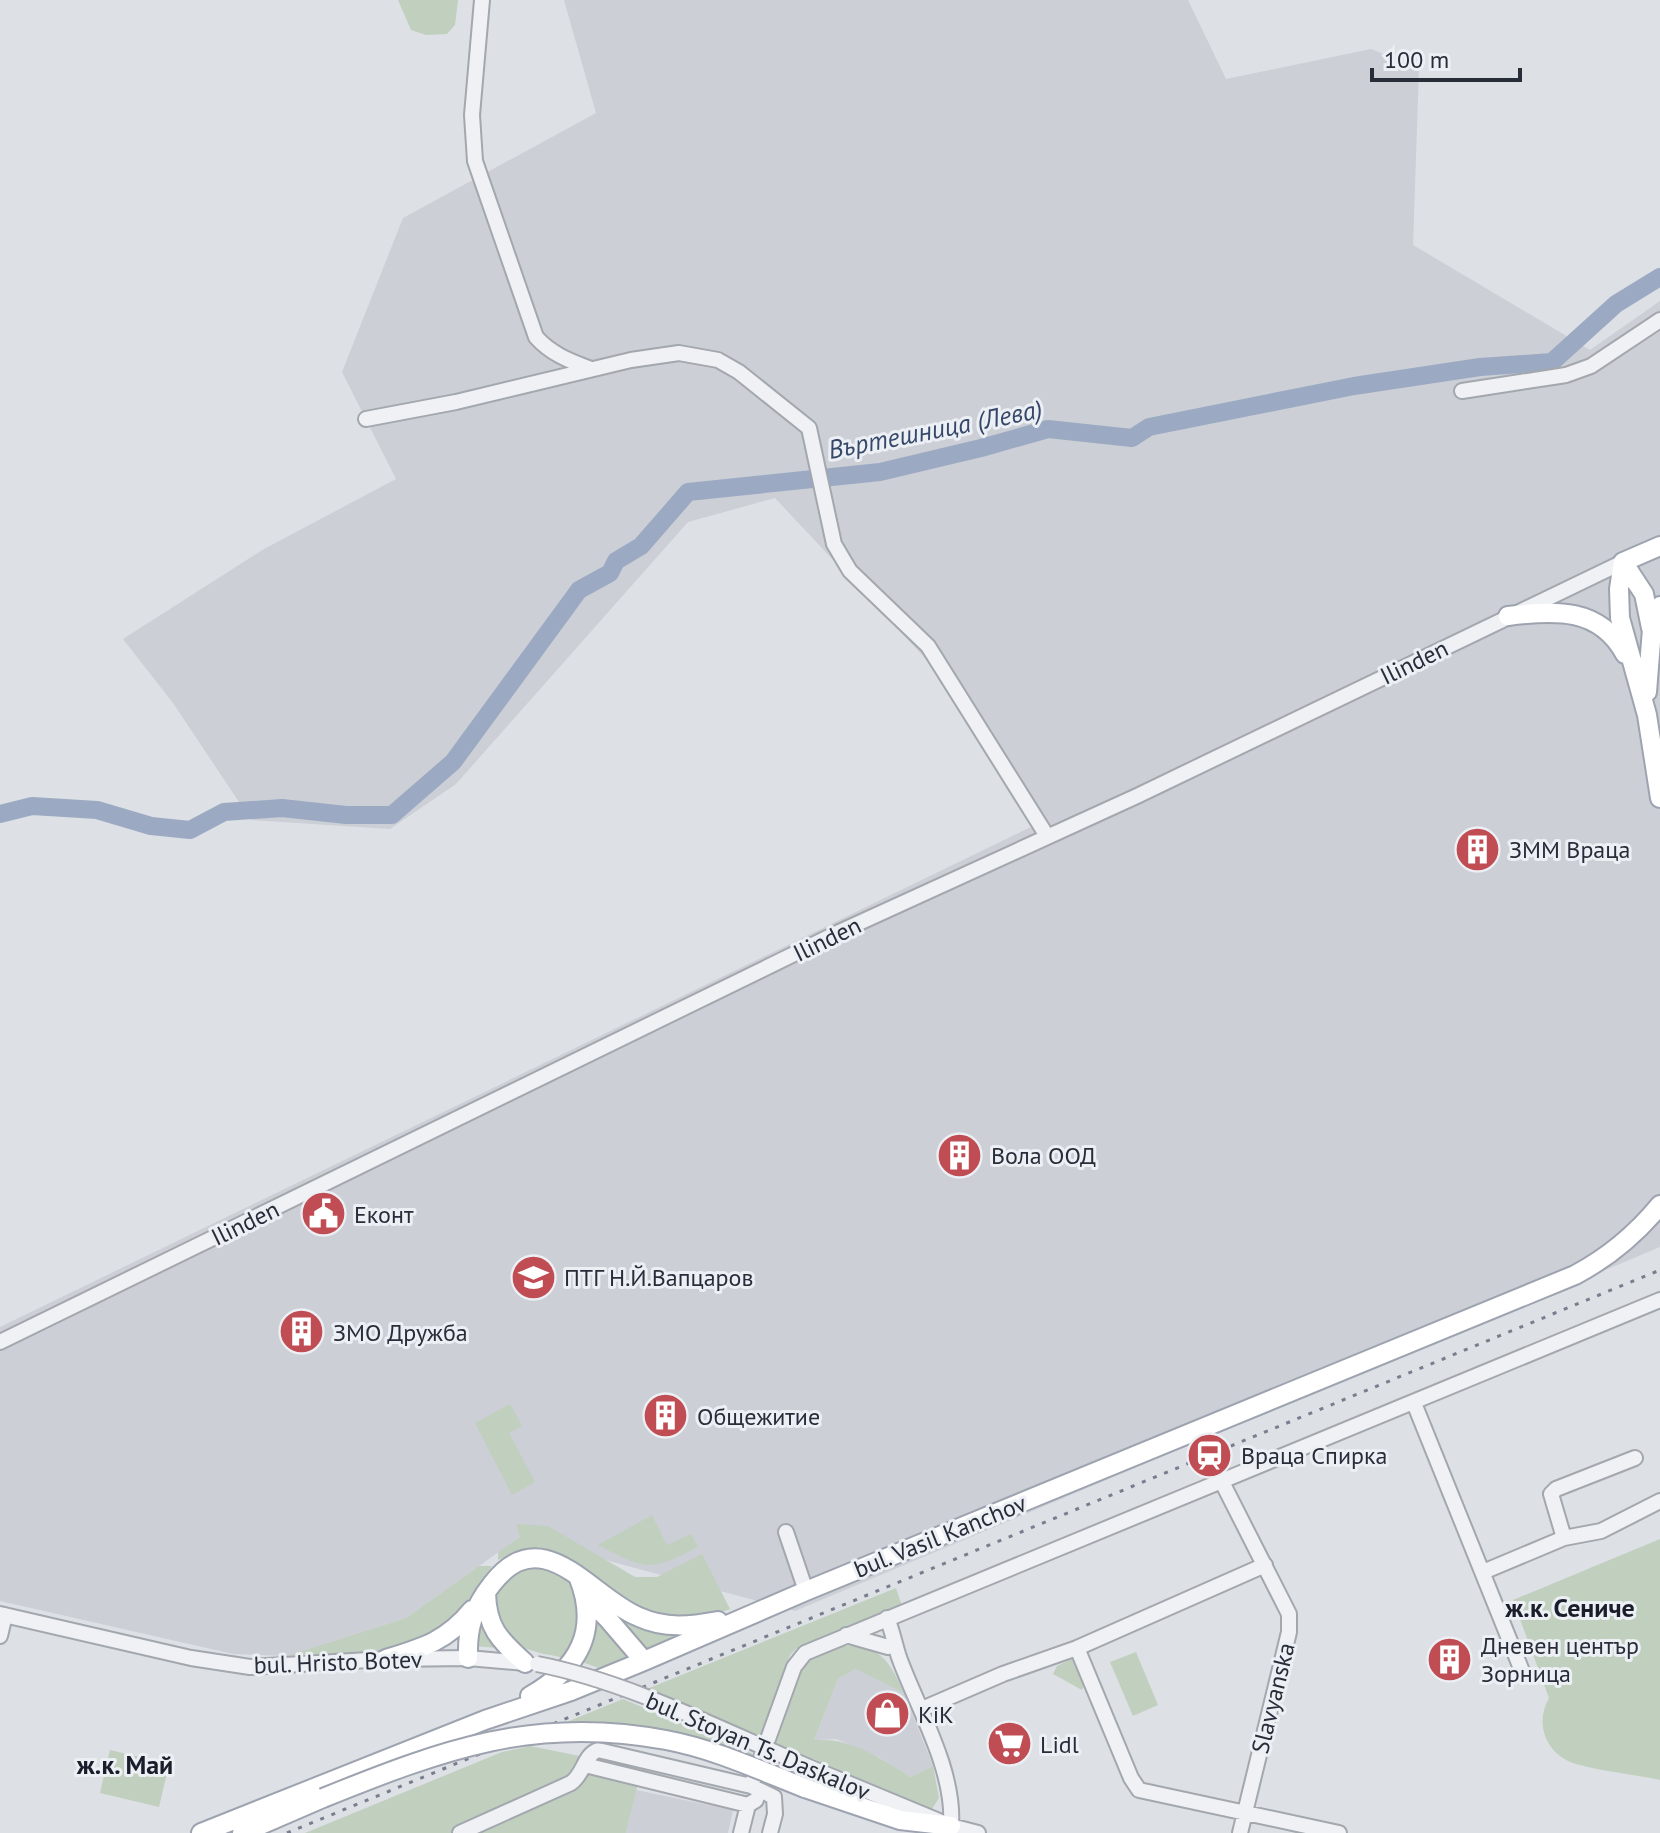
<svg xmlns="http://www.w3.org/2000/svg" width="1660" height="1833" font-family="'PT Sans',sans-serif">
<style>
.built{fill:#cccfd6}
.green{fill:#c1cfbf}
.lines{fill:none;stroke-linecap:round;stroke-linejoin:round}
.river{stroke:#9baac2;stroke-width:18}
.minor-casing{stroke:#a3a7ae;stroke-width:18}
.major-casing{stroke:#9ea3b0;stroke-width:22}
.minor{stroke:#eff1f4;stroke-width:14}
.major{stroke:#fff;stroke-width:18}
.rail{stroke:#787e8d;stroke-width:3;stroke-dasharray:4 8;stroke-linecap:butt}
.minor-bridge-casing{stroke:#a3a7ae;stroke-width:18;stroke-linecap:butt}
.major-bridge-casing{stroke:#9ea3b0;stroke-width:22;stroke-linecap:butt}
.minor-bridge{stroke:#eff1f4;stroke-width:14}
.major-bridge{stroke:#fff;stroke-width:18}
.labels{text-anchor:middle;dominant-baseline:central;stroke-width:6;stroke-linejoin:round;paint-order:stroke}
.street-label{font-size:24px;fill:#282d3a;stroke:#eceff3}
.poi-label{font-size:24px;fill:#282d3a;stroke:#eceff3;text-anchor:start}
.water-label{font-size:26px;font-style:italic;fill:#36486a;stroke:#eceff3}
.neighbourhood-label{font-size:26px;font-weight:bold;fill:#1a1e2b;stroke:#eceff3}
</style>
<rect width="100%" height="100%" fill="#dde0e5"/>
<!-- built -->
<path class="built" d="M564,0H1188L1226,79L1371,49L1419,68L1413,245L1590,350L1660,301V1247L795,1611L520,1537L406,1618L286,1656L233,1654L0,1601V1327L1033,826L925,658L775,498L688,522L456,784L390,829L251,820L173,703L123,639L264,549L396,479L342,372L403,218L596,113Z
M855,1669L904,1693L933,1766L911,1777L879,1757L836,1739L814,1740L838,1679Z
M636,1790L733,1810L728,1833H626Z"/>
<!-- green -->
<path class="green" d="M398,0H458L455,25L447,34L426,35L411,30Z
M510,1404L522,1426L509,1433L535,1482L512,1495L475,1423Z
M652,1515L667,1545L691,1534L698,1547C649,1572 646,1570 598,1545Z
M516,1524L548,1526L635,1577H657L702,1554L730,1609C709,1618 665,1623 645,1614C586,1587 574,1524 498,1560V1552L520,1537Z
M1660,1539V1780C1638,1775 1585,1769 1568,1761C1543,1748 1536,1721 1549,1698L1513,1600Z
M479,1566H492C477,1584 465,1610 447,1624C403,1658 339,1652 286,1656L406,1618Z
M537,1566L563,1575L572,1586L579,1599L580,1628L565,1658C551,1655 535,1653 522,1647C497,1634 482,1597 508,1576C515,1570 528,1568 537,1566Z
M896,1588L902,1606L797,1648L790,1655L762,1737L647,1689Z
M593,1595L694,1631L648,1652Z
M479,1614L501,1648L471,1646Z
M593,1615L629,1657L601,1669L577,1660Z
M843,1646C880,1644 890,1662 904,1693L855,1669L838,1679L814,1740C852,1738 880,1758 911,1777L933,1766L939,1798L932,1809L776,1743L775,1739C783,1718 792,1678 808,1662C817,1654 831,1650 843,1646Z
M1136,1652L1158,1705L1133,1716L1110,1662Z
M1072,1659L1084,1686L1082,1690L1053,1674L1057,1666Z
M623,1699L758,1756L755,1764L557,1726Z
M530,1746L585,1757L572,1775L451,1833H305L502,1752Z
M110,1750L169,1764L159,1807L100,1793Z
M589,1772L638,1783L626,1833H475L577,1790Z"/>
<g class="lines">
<!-- river -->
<path class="river" d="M0,814L32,806L97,810L151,826L190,830L224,812L282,808L346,815H392L453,762L579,590L610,573L616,561L641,546L688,492L880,472L981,448L1048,429L1132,438L1149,427L1354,386L1480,367L1552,362L1616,304L1660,277"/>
<defs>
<path id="minor" d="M482,0L472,115L475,161L536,337C551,354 570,361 591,369
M1462,391L1566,375L1591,366L1660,320
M366,419L456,402L631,360L679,353L718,360L739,372L809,428L834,544L850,571L928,646L1047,836
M0,1342L837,933L1137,796L1623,562
M1414,1403L1522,1671
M1222,1482L1289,1614V1632L1240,1833
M786,1532L806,1591
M1564,1538L1551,1494L1556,1489L1635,1458
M1265,1565L1077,1648L1131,1778L1139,1790L1339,1833
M1483,1572L1564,1538L1601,1531L1660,1501
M0,1614L191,1658L250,1667L386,1659L468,1658L525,1663
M887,1618C893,1632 895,1647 900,1660C919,1711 955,1771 951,1826
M846,1635L888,1647
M0,1636L5,1615
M922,1709L1003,1674L1077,1648
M585,1765L748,1805
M809,1767L951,1826L978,1833
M751,1786L774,1797L775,1814L770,1833
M460,1833L571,1783C584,1774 584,1755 598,1750L751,1786L794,1667L805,1653L1660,1300
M741,1833L748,1805L756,1800"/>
<path id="major" d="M1623,562L1619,589L1620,618L1647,715L1660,798
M1623,562L1644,594L1651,628
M1623,562L1660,546
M1508,616C1554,610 1600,607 1625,654
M1647,692L1652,629L1660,606
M486,1593C487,1629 500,1640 525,1663
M586,1597L608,1619L644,1661
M468,1658C467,1628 473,1608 492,1584C543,1518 590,1597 639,1617C665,1629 691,1626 718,1621
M386,1659C422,1648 447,1641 472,1610
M530,1696C579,1668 600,1630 578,1576
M805,1788L900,1820L951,1826
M201,1833L485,1720L571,1691L644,1661L806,1591L1575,1275C1607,1258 1637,1233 1660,1205
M242,1833L323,1798"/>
</defs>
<!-- minor casing -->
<use href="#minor" class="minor-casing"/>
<!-- major casing -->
<use href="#major" class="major-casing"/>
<!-- minor -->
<use href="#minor" class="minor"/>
<!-- major -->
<use href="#major" class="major"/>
<!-- rail -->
<path class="rail" d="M287,1833L1660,1270"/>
<defs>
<path id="minor-bridge" d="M537,1664C627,1681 724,1731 809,1767"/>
<path id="major-bridge" d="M323,1798C442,1750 535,1715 666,1740C714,1749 759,1770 805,1788"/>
</defs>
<!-- minor-bridge casing -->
<use href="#minor-bridge" class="minor-bridge-casing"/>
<!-- major-bridge casing -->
<use href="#major-bridge" class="major-bridge-casing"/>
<!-- minor-bridge -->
<use href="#minor-bridge" class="minor-bridge"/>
<!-- major-bridge -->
<use href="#major-bridge" class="major-bridge"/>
</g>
<!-- icons -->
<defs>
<symbol id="building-disc" viewBox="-11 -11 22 22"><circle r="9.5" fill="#c04d53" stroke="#eceff3"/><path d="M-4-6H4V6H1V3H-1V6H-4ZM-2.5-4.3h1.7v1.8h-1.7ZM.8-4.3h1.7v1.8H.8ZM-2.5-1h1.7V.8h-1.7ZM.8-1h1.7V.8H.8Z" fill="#fff"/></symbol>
<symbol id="civic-disc" viewBox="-11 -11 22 22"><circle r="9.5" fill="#c04d53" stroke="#eceff3"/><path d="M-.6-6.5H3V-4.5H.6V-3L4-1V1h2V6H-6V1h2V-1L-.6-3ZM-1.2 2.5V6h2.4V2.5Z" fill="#fff"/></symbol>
<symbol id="school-disc" viewBox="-11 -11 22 22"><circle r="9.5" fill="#c04d53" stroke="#eceff3"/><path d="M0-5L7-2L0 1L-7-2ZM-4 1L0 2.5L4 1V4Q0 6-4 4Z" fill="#fff"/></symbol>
<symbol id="station-disc" viewBox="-11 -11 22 22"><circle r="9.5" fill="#c04d53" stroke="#eceff3"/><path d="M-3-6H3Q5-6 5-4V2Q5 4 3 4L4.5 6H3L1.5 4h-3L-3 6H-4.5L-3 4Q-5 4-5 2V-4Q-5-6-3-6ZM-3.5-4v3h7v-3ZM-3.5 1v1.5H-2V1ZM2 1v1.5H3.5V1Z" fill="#fff"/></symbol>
<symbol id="shop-disc" viewBox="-11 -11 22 22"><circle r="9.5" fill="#c04d53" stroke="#eceff3"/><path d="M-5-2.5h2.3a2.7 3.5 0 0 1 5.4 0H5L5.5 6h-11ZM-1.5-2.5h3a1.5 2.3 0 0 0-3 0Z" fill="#fff"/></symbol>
<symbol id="supermarket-disc" viewBox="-11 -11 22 22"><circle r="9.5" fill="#c04d53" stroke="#eceff3"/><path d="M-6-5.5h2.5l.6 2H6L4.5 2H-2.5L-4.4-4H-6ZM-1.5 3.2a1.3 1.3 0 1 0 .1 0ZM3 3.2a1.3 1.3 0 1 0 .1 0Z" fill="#fff"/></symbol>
</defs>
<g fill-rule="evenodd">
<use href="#building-disc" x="1452" y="824" width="51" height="51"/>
<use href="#building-disc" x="934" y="1130" width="51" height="51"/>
<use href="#civic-disc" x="298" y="1188" width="51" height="51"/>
<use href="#school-disc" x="508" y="1252" width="51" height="51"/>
<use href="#building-disc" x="276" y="1306" width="51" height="51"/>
<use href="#building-disc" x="640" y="1390" width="51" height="51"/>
<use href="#station-disc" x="1184" y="1430" width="51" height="51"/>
<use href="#building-disc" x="1424" y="1634" width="51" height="51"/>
<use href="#shop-disc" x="862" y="1688" width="51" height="51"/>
<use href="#supermarket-disc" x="984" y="1718" width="51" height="51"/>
</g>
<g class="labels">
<!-- street labels -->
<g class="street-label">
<text transform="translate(1414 662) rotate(-26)">Ilinden</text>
<text transform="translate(827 939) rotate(-26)">Ilinden</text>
<text transform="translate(245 1223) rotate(-26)">Ilinden</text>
<text transform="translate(940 1536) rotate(-22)">bul. Vasil Kanchov</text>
<text transform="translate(338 1662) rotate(-2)">bul. Hristo Botev</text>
<text transform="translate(1273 1698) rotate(-76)">Slavyanska</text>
<text transform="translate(758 1746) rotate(23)">bul. Stoyan Ts. Daskalov</text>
</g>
<!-- poi labels -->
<g class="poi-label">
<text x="1509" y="849">ЗММ Враца</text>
<text x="991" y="1155">Вола ООД</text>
<text x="354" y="1214">Еконт</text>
<text x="564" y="1277">ПТГ Н.Й.Вапцаров</text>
<text x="333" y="1332">ЗМО Дружба</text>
<text x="697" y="1416">Общежитие</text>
<text x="1241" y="1455">Враца Спирка</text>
<text x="1481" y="1645">Дневен център<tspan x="1481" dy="28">Зорница</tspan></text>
<text x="918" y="1714">KiK</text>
<text x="1040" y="1744">Lidl</text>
</g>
<!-- water labels -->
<g class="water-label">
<text transform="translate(935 429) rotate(-11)">Въртешница (Лева)</text>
</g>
<!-- neighbourhood labels -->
<g class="neighbourhood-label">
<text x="1570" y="1607">ж.к. Сениче</text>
<text x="125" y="1764">ж.к. Май</text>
</g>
</g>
<!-- scale -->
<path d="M1372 68v12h148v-12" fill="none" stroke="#282d3a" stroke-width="4"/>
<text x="1384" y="68" font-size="24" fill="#282d3a" stroke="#eceff3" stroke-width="6" paint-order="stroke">100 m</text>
</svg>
